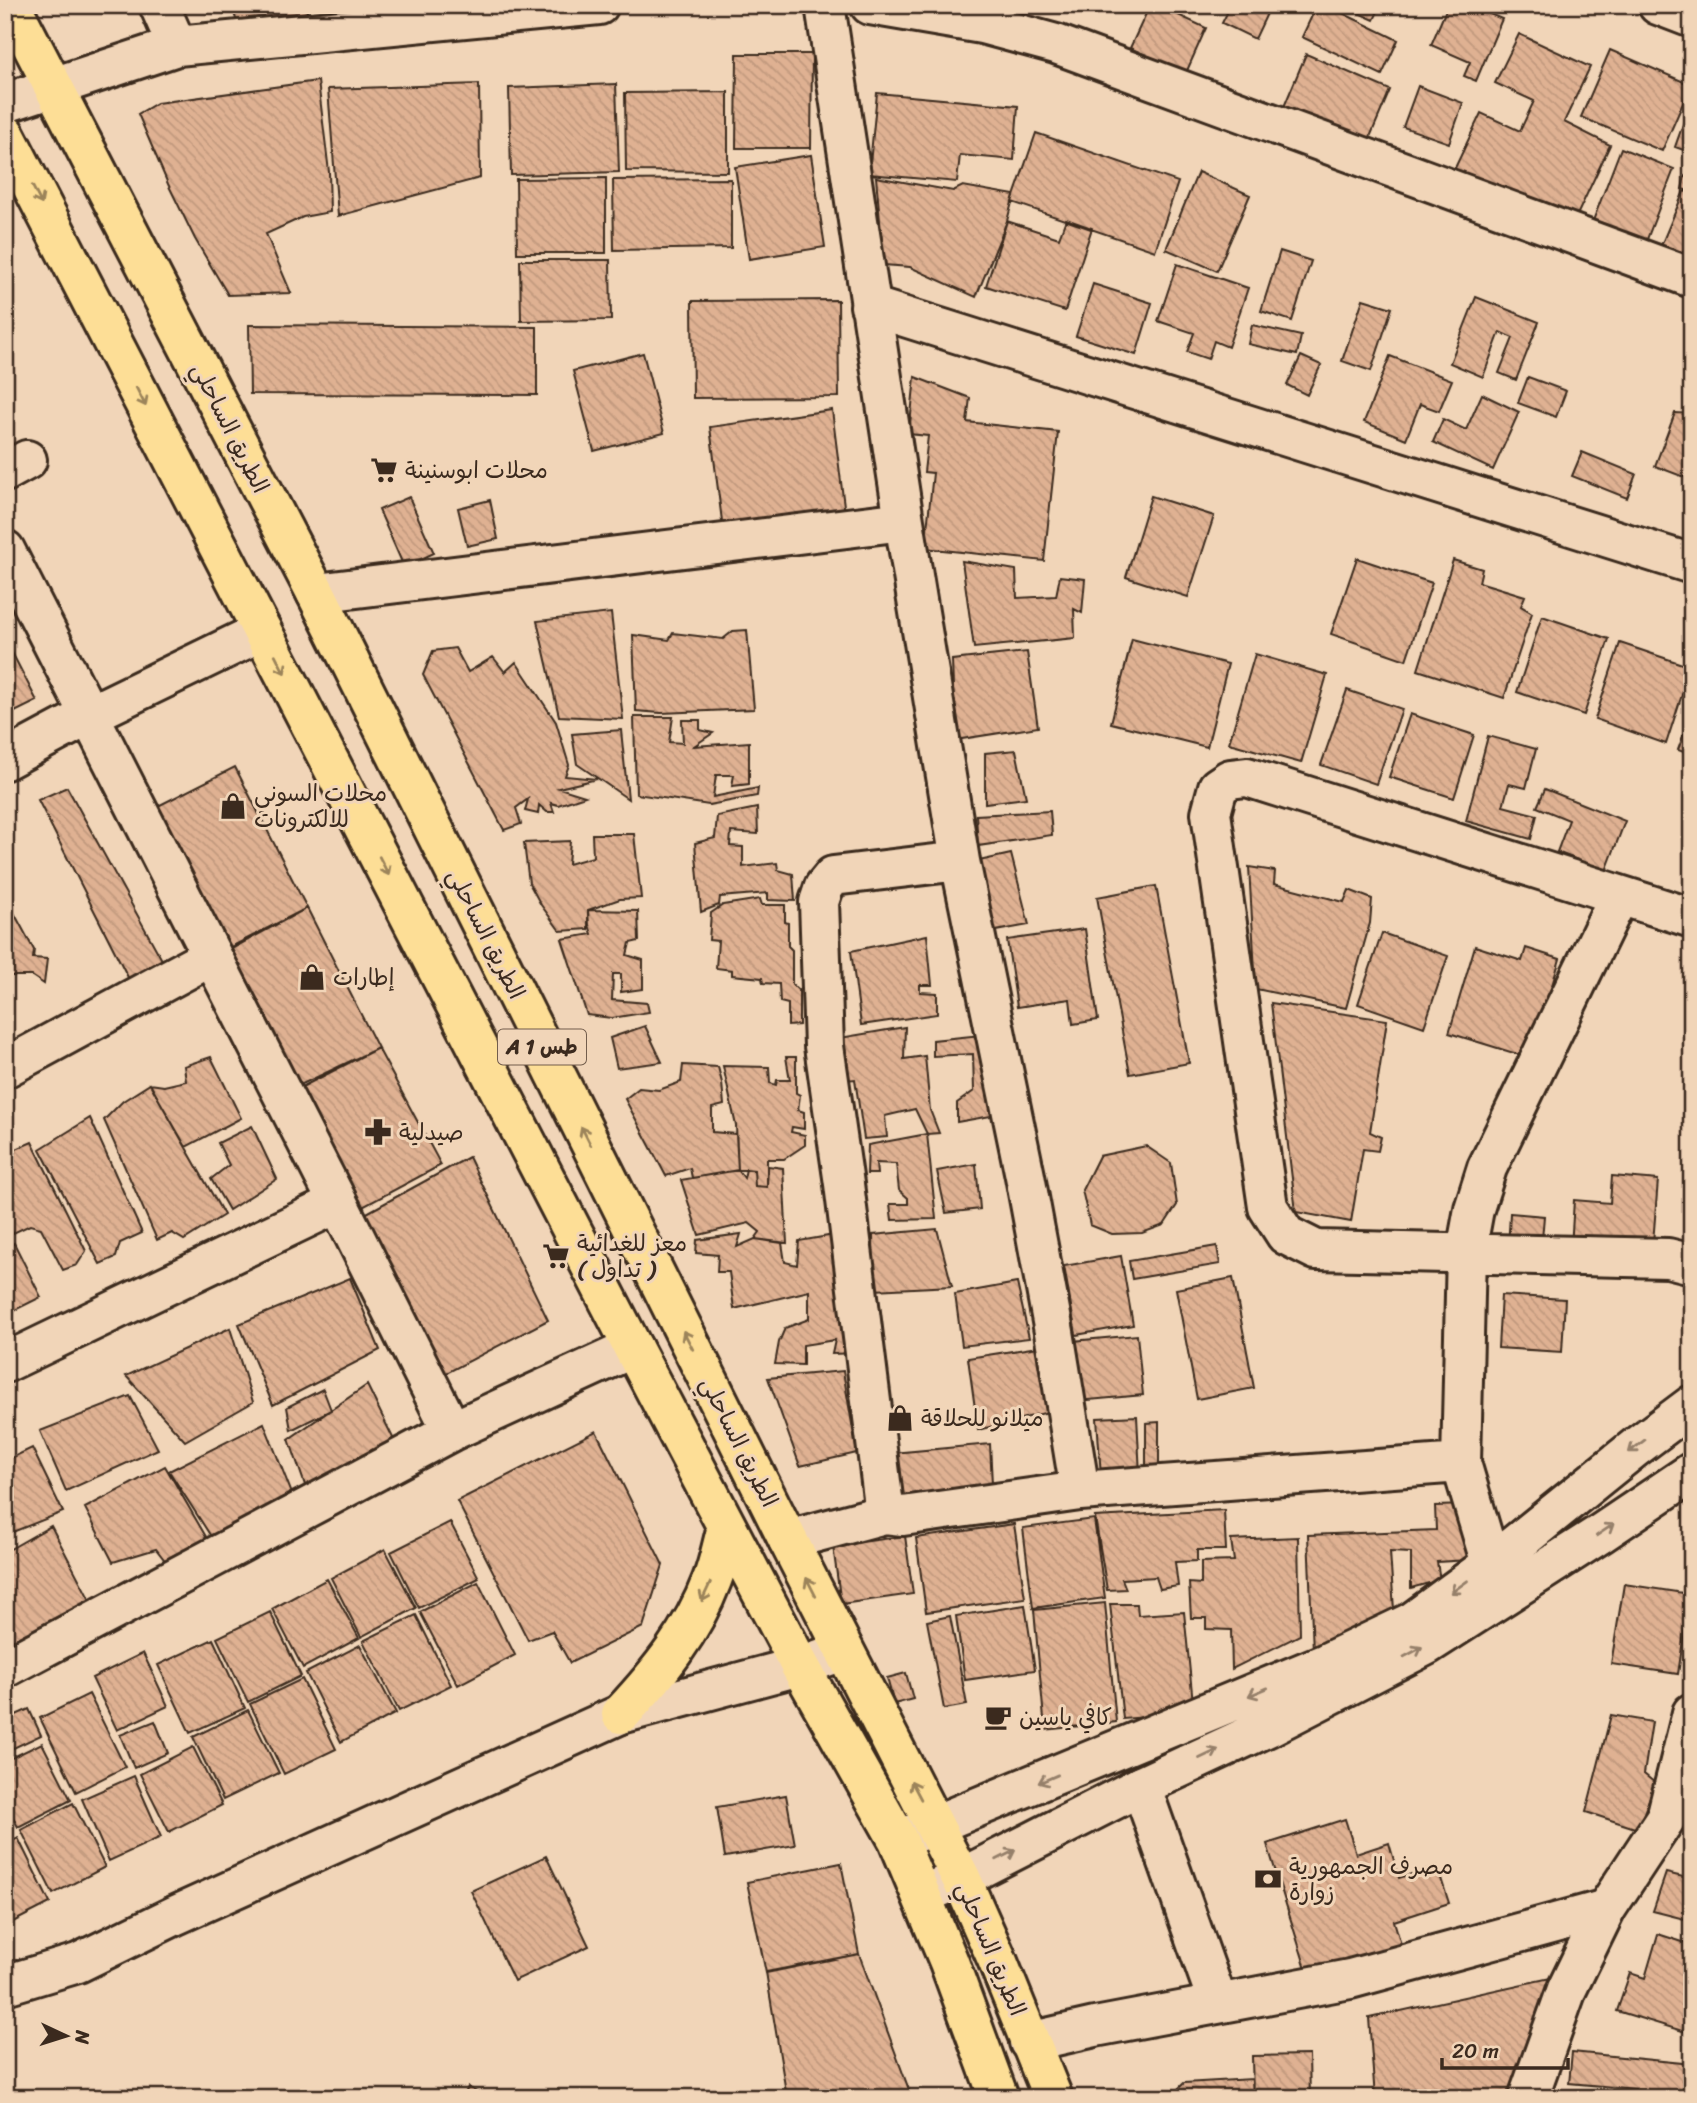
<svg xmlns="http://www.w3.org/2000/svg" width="1697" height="2103" font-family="Sriracha,'Playpen Sans Arabic',sans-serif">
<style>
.building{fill:url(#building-back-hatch);stroke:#3b2a1e;stroke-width:2}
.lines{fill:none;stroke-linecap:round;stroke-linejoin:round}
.minor-casing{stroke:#3b2a1e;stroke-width:44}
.tertiary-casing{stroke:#3b2a1e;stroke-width:44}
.trunk-casing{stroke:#3b2a1e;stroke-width:44}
.minor{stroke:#f1d5b8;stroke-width:38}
.tertiary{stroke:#f1d5b8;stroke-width:38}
.trunk{stroke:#fdde96;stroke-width:38}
.oneway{stroke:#9c845a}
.oneway2{stroke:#96806b}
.labels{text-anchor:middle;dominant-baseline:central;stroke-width:6;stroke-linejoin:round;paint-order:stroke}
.shield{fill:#f1d5b8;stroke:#725d4c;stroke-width:2}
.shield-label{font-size:21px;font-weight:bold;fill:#3b2a1e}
.street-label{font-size:23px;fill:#3b2a1e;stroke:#f1d5b8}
.poi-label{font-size:23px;fill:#3b2a1e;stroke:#f1d5b8;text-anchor:start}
</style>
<defs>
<pattern id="building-back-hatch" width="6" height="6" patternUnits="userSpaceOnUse" patternTransform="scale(1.75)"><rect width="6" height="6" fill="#dfb192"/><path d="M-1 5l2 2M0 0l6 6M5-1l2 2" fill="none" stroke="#c0987d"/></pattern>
</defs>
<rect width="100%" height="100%" fill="#f1d5b8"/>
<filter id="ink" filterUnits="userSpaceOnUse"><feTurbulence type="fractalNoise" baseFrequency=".0143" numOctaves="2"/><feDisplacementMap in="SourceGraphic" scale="14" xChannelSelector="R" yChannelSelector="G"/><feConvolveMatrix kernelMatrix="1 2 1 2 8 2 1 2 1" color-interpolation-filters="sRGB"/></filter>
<g filter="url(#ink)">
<!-- building -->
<path class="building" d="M231,5H305L308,15L243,38Z
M331,5H361L335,15Z
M960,5H1029L1021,29Z
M1150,5H1157L1206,28L1186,73L1130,48Z
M1231,5H1271L1255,39L1222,23Z
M1317,5H1326L1398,40L1382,75L1302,37Z
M1341,5H1381L1374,20Z
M1448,5H1468L1502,19L1476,81L1464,76L1470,62L1431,45Z
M1519,34L1590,67L1564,122L1610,145L1572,226L1454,170L1481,113L1520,131L1534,101L1495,83Z
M1610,50L1691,85L1662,151L1581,117Z
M737,54H812L811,148H736Z
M1306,54L1390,90L1365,149L1281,114Z
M318,81L329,172L330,212L303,217L266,234L291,293L228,295L195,239L168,184L138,114L157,103Z
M479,84L480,178L338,216L328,89Z
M616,84L619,172L511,175L509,88Z
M1418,86L1463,103L1449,143L1403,127Z
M728,92V172L626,171L625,93Z
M877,93L1018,106L1014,160L960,155L957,182L869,174Z
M1692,99V153L1675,147Z
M1036,133L1178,182L1155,251L1012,202Z
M1621,148L1674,169L1644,247L1591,226Z
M811,155L825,247L749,259L735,167Z
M1198,172L1250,195L1217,271L1166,249Z
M1685,176L1692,178V192L1682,189Z
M876,177L953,191L963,186L1014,195L1007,221L976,297L910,267L884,265Z
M606,178V253H517L516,179Z
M731,179V248L614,250L613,180Z
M1684,191L1692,194V252L1686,267L1657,255Z
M1066,219L1092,228L1065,311L986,286L1007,221L1059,238Z
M1280,251L1311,261L1292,321L1261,311Z
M520,260H610L611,320L521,321Z
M1177,264L1248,288L1228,347L1214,341L1208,359L1187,352L1194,333L1158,321Z
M1093,284L1152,303L1136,355L1076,336Z
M1476,297L1539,322L1516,380L1499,373L1513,338L1500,332L1483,377L1450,363Z
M1363,299L1392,308L1371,371L1342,361Z
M838,300L839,397L693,398L692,301Z
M249,325L537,327V395L250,394Z
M1252,325L1301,336L1297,355L1248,344Z
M643,353L664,433L594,451L573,371Z
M1301,356L1321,365L1307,395L1287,385Z
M1390,356L1452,380L1439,411L1420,404L1406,439L1364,422Z
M915,377L970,398L967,422L1058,432L1044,561L925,548L933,473L924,472L928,436L909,434Z
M1528,377L1566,391L1556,417L1518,403Z
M1482,394L1519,412L1493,470L1433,442L1443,419L1466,430Z
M832,410L845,514L723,529L710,427Z
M1675,413L1692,414V480L1655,466Z
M1582,452L1636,474L1627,498L1572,476Z
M1151,496L1214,516L1188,597L1126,577Z
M409,497L434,553L404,567L379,510Z
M490,500L498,539L467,546L458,508Z
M1357,558L1432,583L1406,660L1331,634Z
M1453,560L1482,569L1479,582L1525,596L1521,606L1532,613L1504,698L1418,670Z
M962,561L1016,570L1017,598L1056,596L1060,576L1085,579L1082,613L1074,609L1075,638L974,648Z
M611,613L623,719L559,716L537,621Z
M1542,616L1609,639L1584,715L1517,692Z
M747,630L754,709L661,713L636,711L633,635L669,640L673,633L723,639L733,631Z
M5,639L37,701L5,717Z
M1132,639L1228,664L1207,747L1111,723Z
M1620,643L1691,667L1666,744L1595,719Z
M455,648L468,672L493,657L505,672L516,662L556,722L569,765L565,776L597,779L559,788L585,796L558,805L551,803L554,812H547L539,805L538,814L525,811L528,799L516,808L521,824L504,830L423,675L433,651Z
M1027,652L1038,727L955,740L952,660Z
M1255,654L1327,675L1301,763L1229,743Z
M1347,690L1402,709L1376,784L1321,765Z
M1692,712V755L1678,750Z
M1410,714L1474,735L1454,798L1389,777Z
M634,717H673L669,742L683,743L682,720H700V730L713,733L694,746L749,742V784L732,786L734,775H716L713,797L758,788L757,796L709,805L636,794Z
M621,730L628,799L577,764L572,734Z
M1488,736L1536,749L1526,788L1509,784L1503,806L1537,815L1531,839L1466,821Z
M1016,750L1026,798L985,803V753Z
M235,767L307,908L223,951L152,809Z
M67,787L172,978L138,997L38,800Z
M1545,789L1625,821L1606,871L1557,852L1569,820L1537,807Z
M757,808L758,834L731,832L730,846L743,847V867L777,863L778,870L793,874L795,901L768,900V893L720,897L719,905L701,912L695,843L715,838L717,816Z
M1050,811L1052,835L978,846L976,815Z
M592,834H634L641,898L620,899L588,910V929L560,931L541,905L529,883L524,843L570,841L568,864L593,857Z
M1011,854L1029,925L990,932L979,861Z
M1249,867L1275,871L1274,884L1344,902L1349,890L1372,899L1370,923L1346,1008L1256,989Z
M1156,886L1189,1063L1130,1074L1097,897Z
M5,896L34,950L33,958L47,959L44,984L32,976H8L5,972Z
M760,899L762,905H785V922L788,923V946L792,950V984L799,991V1025L788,1026V1004L780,1002L779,984L763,983L762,978L732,975V970L716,968L718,941L709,940L711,913L723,905Z
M307,908L378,1048L296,1087L224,953Z
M588,910L638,911L639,941L630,943L627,955L643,960V989L621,992V974H613L612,1000L647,1003L649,1012L612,1018L587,1015L562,939L592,934L589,925Z
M1085,929L1098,1020L1073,1024L1070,999L1017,1007L1007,940Z
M1382,933L1448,956L1424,1027L1358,1004Z
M927,935L932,985H920V992L937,993V1014L861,1025L851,951Z
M1475,946L1522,961L1526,948L1560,959L1530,1058L1449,1033Z
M1271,1003L1387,1020L1370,1132L1381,1137L1378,1151L1363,1149L1351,1222L1296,1212Z
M645,1026L662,1062L617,1068L610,1038Z
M905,1027L904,1059L925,1056L930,1110L939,1133L927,1134L915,1109L885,1116L887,1137L864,1139L855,1079L837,1081L834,1039Z
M981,1035L991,1116L957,1122V1103L974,1091L973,1054L933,1056V1040Z
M378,1048L441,1165L359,1209L296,1090Z
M211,1057L241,1118L186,1147L150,1084L164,1086L186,1081L184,1066Z
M786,1057H796V1093L800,1095L798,1110L804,1112V1129L792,1127L791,1132L805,1135V1145L784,1159H767V1187L755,1186L754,1170H738L736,1126L723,1066L769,1067L770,1083L776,1085L777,1080H790Z
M683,1065L718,1067L722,1083L724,1105L712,1108V1132L736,1134L738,1170L692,1178L690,1168L666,1176L625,1099L639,1088L659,1090L681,1082Z
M150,1084L224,1215L184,1240L172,1233L157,1240L104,1120L123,1101Z
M90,1118L142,1233L120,1243L116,1257L100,1264L40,1149Z
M252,1126L277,1179L229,1210L211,1179L229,1165L218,1143Z
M927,1134L936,1219L892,1220L890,1204H908V1198L899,1190L896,1164L876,1163L877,1174H867L868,1145Z
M32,1142L86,1251L77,1265L63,1270L41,1228L30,1225L9,1235L5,1228V1154Z
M1146,1146L1171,1163L1177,1205L1164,1225L1142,1233L1112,1234L1090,1225L1082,1190L1099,1156Z
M469,1157L548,1320L437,1378L354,1220Z
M976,1164L980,1209L946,1213L937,1171Z
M768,1166L783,1168L787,1243L755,1239L760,1232L749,1223L699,1235L681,1180L738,1170L744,1178L746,1169L754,1170L755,1186L767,1187Z
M1612,1176L1658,1180L1653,1243L1571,1248L1574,1200L1610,1203Z
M1510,1213L1544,1216L1541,1251L1508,1249Z
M937,1229L952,1286L874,1290L873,1235Z
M741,1234L737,1247L755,1239L782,1243L785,1262L797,1265L799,1241L840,1234L856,1353L832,1354L835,1340L803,1345V1365L775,1364L779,1342L785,1328L809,1319V1291L734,1309L729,1272H717L718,1255L696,1253L697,1240Z
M14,1243L41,1297L5,1315V1248Z
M1217,1246L1220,1264L1132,1279L1129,1261Z
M1121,1256L1133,1325L1076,1335L1064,1266Z
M350,1278L380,1350L273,1405L239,1324Z
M1233,1278L1254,1388L1197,1399L1176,1289Z
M1017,1283L1029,1338L962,1346L955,1294Z
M1501,1295L1565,1299L1562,1352L1498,1348Z
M230,1328L253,1402L185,1441L126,1376Z
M1137,1335L1143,1395L1078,1401L1073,1341Z
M1038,1347L1052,1411L978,1430L968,1358Z
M843,1371L857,1453L800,1466L768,1378Z
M367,1385L394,1440L306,1488L289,1439Z
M323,1389L331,1410L291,1430L287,1407Z
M130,1396L158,1449L66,1491L40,1431Z
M1137,1416L1140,1475L1101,1477L1097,1418Z
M1159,1422V1467H1146V1423Z
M264,1423L294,1499L212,1538L169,1471Z
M596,1431L663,1565L643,1627L570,1663L552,1631L528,1640L457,1501Z
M990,1444L993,1504L903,1516L893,1453Z
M32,1448L63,1512L5,1535V1461Z
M165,1466L209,1542L170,1567L156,1549L113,1562L85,1508Z
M1468,1505V1560L1437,1562L1440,1580L1411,1588V1553L1390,1552L1394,1610L1313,1651L1308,1535L1436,1530L1435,1506Z
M1224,1510L1226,1550H1197V1561L1175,1562L1178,1586L1160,1589L1156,1577L1122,1579L1126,1589L1107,1590L1095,1517Z
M1094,1519L1105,1598L1033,1608L1023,1528Z
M450,1522L479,1578L419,1608L391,1552Z
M1014,1524L1025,1598L926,1612L916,1538Z
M51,1526L91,1602L12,1643L5,1623V1552Z
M905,1536L913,1594L841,1604L833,1546Z
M1298,1537L1300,1635L1232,1669L1231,1630L1206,1629V1618H1191L1189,1583L1201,1584V1562L1234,1561L1231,1540Z
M385,1549L416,1608L361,1637L331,1578Z
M327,1579L359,1638L303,1668L272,1609Z
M478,1582L515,1655L458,1685L420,1612Z
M1624,1584L1690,1594L1678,1674L1611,1664Z
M1105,1603L1116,1722L1045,1730L1034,1610Z
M1110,1604H1137L1138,1615L1184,1612L1194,1713L1123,1719Z
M1025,1605L1035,1670L965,1680L956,1616Z
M270,1612L301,1676L248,1702L217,1638Z
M416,1615L451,1685L399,1711L363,1641Z
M950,1616L967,1705L944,1709L927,1621Z
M213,1639L245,1708L190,1733L158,1665Z
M360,1645L396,1713L341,1742L306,1673Z
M143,1653L168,1706L117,1730L92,1678Z
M906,1673L913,1699L894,1704L887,1678Z
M302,1679L336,1749L284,1774L250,1704Z
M89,1694L125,1767L76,1792L40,1718Z
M29,1709L41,1735L5,1752V1720Z
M248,1710L279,1773L223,1800L193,1737Z
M1611,1715L1652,1722L1644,1774L1655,1783L1638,1829L1586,1812Z
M155,1721L168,1753L134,1768L120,1735Z
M42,1743L71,1800L18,1827L5,1803V1761Z
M193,1747L222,1805L169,1832L140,1774Z
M134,1776L161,1837L109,1861L82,1799Z
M786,1795L795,1845L725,1857L717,1807Z
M73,1803L105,1867L53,1894L21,1830Z
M5,1818L13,1833L5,1838Z
M1345,1819L1356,1854L1389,1843L1399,1878L1437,1866L1449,1903L1394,1921L1403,1951L1310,1981L1267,1844Z
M18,1838L50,1903L5,1926V1845Z
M546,1856L589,1946L514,1981L471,1891Z
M841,1863L859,1954L766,1973L747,1882Z
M1666,1873L1692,1879V1921L1653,1911Z
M1658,1934L1692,1945V2034L1617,2011L1630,1973L1645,1978Z
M859,1954L912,2098H787L766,1972Z
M1550,1978L1510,2098H1375L1369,2018Z
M1572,2052L1692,2064V2098H1635V2089L1569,2083Z
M1309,2055L1310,2098H1253L1252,2056Z
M1252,2079L1253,2098H1169L1184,2083Z
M468,2087L487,2098H463Z"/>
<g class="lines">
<defs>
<path id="minor" d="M159,5L177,46
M825,5L904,521L960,861L1025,1176L1054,1332L1080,1491
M870,5L982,24L1056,44L1692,278
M1658,5L1692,18
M5,103L177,46L599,5
M870,306L1692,564
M5,472L27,460
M5,550L338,1203L452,1431
M316,593L904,521
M5,760L89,715L262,631
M1692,918L1247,777L1230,779L1218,787L1211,813L1268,1207L1286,1235L1316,1250L1668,1258L1692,1264
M5,1068L212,956
M5,1363L338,1203
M885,1514L844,1184L824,1046L819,902L824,887L833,876L960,861
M788,1540L885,1514L903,1516L1080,1491L1461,1463
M1491,1564L1461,1463L1466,1252L1474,1209L1487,1168L1619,896
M5,1668L452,1431L633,1348
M1141,1786L1218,2003
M5,1985L78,1963L174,1916L621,1714L800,1666L843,1651
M1029,2042L1095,2027L1350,1979L1606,1909
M1528,2098L1567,1989L1606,1909L1666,1818L1692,1713"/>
<path id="tertiary" d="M903,1838L1326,1663L1412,1622L1491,1564L1636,1447L1692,1405
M922,1895L961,1878L1141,1786L1268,1727L1427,1645L1600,1534L1692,1472"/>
<path id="trunk" d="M11,5L316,593L788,1540L961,1878L996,1957L1053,2098
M5,134L633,1348L800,1666L898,1840L949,1962L999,2098
M621,1714C659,1673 692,1633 712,1580C719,1563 722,1544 727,1527"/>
</defs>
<!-- minor casing -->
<use href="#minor" class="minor-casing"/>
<!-- tertiary casing -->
<use href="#tertiary" class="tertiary-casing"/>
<!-- trunk casing -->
<use href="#trunk" class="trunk-casing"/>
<!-- minor -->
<use href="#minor" class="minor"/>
<!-- tertiary -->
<use href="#tertiary" class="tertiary"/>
<!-- trunk -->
<use href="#trunk" class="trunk"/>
</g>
<!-- one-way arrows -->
<defs><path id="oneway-shaft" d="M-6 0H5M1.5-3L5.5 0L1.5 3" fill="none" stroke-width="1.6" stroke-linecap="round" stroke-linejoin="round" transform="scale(1.75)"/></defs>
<g class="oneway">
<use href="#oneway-shaft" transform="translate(37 195) rotate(63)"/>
<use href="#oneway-shaft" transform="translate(141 397) rotate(63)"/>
<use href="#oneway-shaft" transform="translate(280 664) rotate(63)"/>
<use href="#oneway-shaft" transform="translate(384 866) rotate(63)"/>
<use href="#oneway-shaft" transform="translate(586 1136) rotate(-117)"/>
<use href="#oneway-shaft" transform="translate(688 1340) rotate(-117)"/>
<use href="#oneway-shaft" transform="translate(811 1587) rotate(-117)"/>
<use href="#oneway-shaft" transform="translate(706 1592) rotate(115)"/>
<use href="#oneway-shaft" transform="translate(916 1790) rotate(-118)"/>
</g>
<g class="oneway2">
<use href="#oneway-shaft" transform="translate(1637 1446) rotate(142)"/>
<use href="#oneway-shaft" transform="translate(1605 1530) rotate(-34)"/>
<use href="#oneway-shaft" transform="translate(1459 1587) rotate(144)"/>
<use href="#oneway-shaft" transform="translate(1413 1652) rotate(-28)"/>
<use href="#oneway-shaft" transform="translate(1258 1692) rotate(157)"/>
<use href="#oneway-shaft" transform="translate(1209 1754) rotate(-25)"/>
<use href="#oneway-shaft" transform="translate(1048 1779) rotate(157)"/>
<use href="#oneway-shaft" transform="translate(1006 1855) rotate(-27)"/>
</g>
</g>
<!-- icons -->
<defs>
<symbol id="supermarket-bare" viewBox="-9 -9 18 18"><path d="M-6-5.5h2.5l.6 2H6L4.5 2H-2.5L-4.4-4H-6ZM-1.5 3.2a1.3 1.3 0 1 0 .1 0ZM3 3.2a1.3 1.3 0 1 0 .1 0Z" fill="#3b2a1e" stroke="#f1d5b8" stroke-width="2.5" paint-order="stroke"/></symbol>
<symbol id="shop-bare" viewBox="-9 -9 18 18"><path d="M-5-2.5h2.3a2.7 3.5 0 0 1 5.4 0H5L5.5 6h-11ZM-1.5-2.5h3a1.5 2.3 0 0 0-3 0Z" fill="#3b2a1e" stroke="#f1d5b8" stroke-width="2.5" paint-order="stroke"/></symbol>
<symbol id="pharmacy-bare" viewBox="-9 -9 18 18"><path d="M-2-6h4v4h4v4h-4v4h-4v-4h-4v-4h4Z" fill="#3b2a1e" stroke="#f1d5b8" stroke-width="2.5" paint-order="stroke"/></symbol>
<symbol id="cafe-bare" viewBox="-9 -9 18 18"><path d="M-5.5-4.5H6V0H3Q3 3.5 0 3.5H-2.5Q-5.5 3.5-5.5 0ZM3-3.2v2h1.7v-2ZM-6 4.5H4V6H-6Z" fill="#3b2a1e" stroke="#f1d5b8" stroke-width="2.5" paint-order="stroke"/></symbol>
<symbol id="bank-bare" viewBox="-9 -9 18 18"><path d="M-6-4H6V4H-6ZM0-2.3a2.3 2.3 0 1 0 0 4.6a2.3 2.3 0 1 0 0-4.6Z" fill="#3b2a1e" stroke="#f1d5b8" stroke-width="2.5" paint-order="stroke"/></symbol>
</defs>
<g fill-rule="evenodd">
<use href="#supermarket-bare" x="365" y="451" width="38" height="38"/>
<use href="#shop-bare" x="214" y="787" width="38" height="38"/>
<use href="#shop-bare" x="293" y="958" width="38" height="38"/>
<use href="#pharmacy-bare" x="359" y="1113" width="38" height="38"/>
<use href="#supermarket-bare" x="537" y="1237" width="38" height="38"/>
<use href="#shop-bare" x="881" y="1399" width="38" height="38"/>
<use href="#cafe-bare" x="979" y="1698" width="38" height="38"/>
<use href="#bank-bare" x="1249" y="1860" width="38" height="38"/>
</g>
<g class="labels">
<!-- shield labels -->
<rect class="shield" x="498" y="1029.5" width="88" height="35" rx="5"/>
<g class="shield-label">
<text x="542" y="1047">A 1 طس</text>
</g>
<!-- street labels -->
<g class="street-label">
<text transform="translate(230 428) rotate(63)">الطريق الساحلي</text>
<text transform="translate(486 934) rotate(63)">الطريق الساحلي</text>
<text transform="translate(739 1442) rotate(63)">الطريق الساحلي</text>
<text transform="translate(991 1949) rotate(67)">الطريق الساحلي</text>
</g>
<!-- poi labels -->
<g class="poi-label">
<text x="405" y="470">محلات ابوسنينة</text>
<text x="254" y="793">محلات السوني<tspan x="254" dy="26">للالكترونات</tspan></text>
<text x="333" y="977">إطارات</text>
<text x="399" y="1132">صيدلية</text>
<text x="577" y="1243">معز للغدائية<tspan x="577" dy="26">( تداول )</tspan></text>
<text x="921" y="1418">ميلانو للحلاقة</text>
<text x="1019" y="1717">كافي ياسين</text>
<text x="1289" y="1866">مصرف الجمهورية<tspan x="1289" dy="26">زوارة</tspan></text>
</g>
</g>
<!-- margin -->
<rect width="1697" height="2103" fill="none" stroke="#f1d5b8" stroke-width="28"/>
<rect x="14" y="14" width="1669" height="2075" fill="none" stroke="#3b2a1e" stroke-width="2.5" filter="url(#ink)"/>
<!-- north arrow -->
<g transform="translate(66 2036) rotate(94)" stroke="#f1d5b8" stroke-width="5" paint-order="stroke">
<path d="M0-5L12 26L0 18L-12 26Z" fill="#3b2a1e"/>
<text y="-10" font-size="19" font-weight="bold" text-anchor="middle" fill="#3b2a1e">N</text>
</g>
<!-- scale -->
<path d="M1442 2058v10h126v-10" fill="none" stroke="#3b2a1e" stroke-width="3.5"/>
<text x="1452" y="2058" font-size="21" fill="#3b2a1e" stroke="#f1d5b8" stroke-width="5" paint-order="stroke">20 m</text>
</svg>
